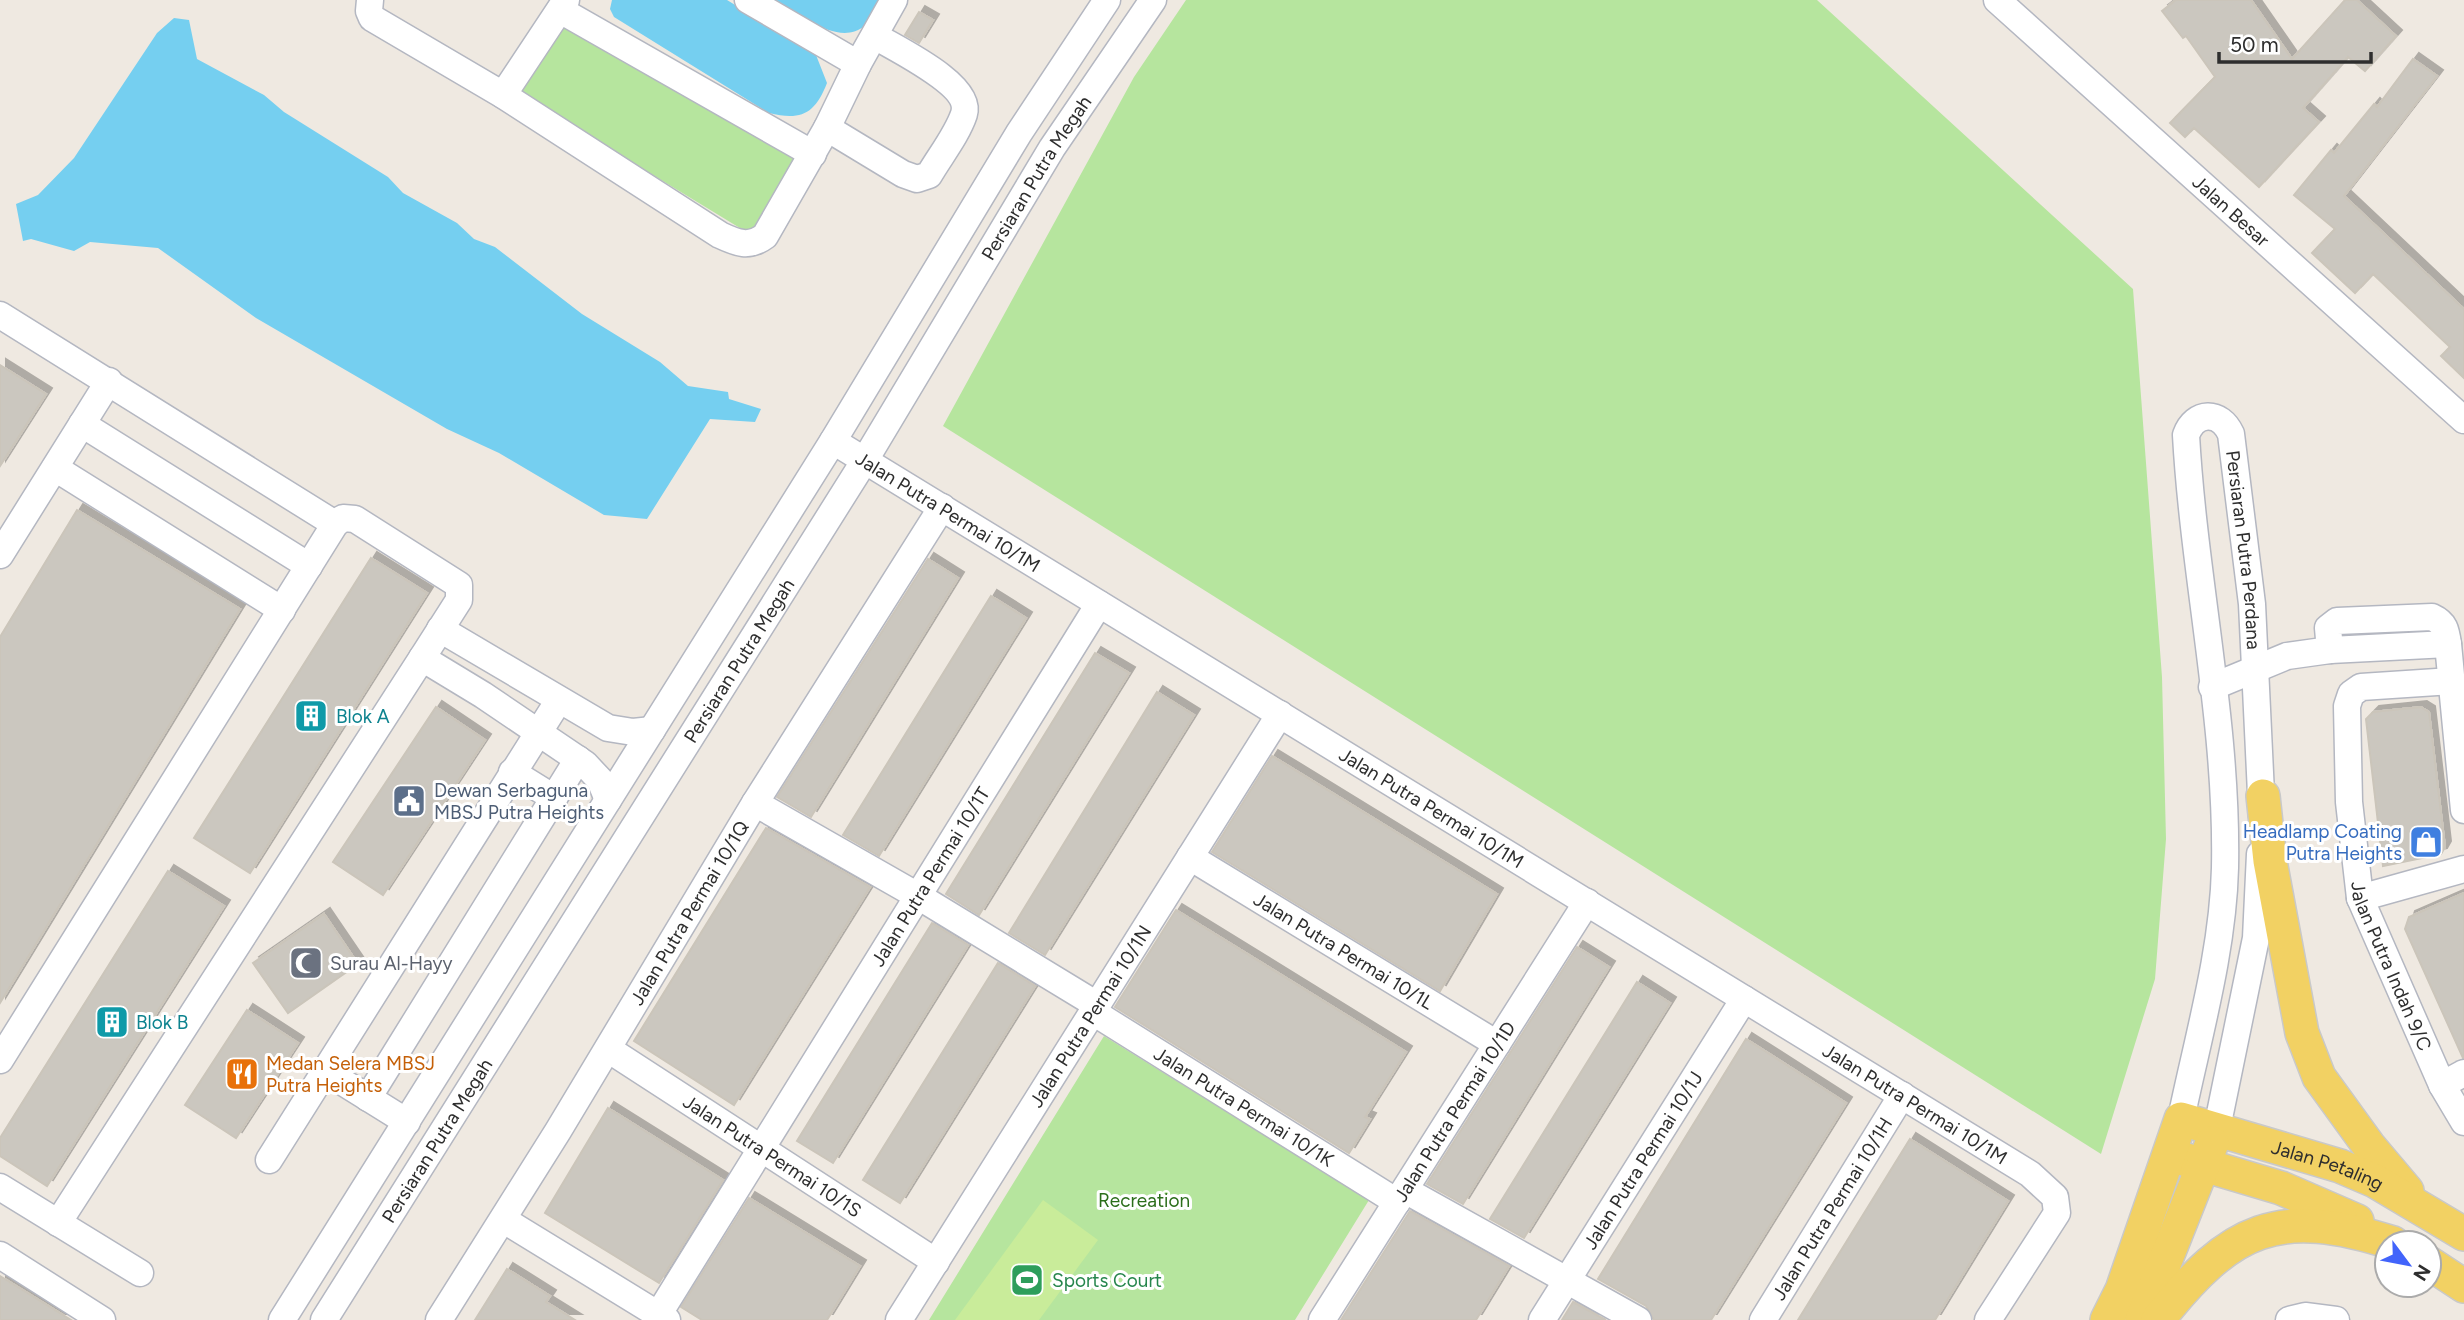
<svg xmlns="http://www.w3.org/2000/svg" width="2464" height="1320" font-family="Figtree,sans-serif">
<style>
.green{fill:#b6e59e}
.pitch{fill:#c9ec9a}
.water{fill:#75cff0}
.building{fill:#cbc7bf;stroke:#cbc5ba;stroke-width:2;filter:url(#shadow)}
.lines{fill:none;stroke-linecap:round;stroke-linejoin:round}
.minor-casing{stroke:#b4b7c1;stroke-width:29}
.major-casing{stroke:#c9c9c9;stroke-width:36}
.minor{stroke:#fff;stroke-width:26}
.major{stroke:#f2d163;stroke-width:33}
.labels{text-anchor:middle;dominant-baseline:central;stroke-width:6;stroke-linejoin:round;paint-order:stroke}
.street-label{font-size:19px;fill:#2e2e2e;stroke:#fff}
.culture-label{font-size:19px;fill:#0d838f;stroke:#fff;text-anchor:start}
.service-label{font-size:19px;fill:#4e5e75;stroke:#fff;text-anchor:start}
.shop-label{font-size:19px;fill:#366cbe;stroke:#fff;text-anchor:end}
.worship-label{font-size:19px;fill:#5b616d;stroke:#fff;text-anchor:start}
.food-label{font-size:19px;fill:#c56008;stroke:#fff;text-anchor:start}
.park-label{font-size:19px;fill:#2c6e1b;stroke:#fff}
.leisure-label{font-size:19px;fill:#27864d;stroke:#fff;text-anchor:start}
</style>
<defs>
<filter id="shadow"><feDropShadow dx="6" dy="-6" stdDeviation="0" flood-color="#0004"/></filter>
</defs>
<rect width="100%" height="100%" fill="#efe9e1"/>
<!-- green -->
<path class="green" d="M1186,0H1817L2133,289L2162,677L2166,839L2155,979L2101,1154L943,426L1134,77Z
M562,19L802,157L753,236L515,91Z
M1104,1036L1369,1200L1295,1320H929Z"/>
<!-- pitch -->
<path class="pitch" d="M1043,1200L1098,1240L1039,1320H955Z"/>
<!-- water -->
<path class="water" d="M612,0H727L816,55L827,83C815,114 801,121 769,113L614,17L610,9Z
M776,0H881C858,61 813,23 776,0Z
M174,18L189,20L197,59L264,95L284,112L388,177L403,193L457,223L474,239L495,247L582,314L660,362L688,386L728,392L729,399L761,409L755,422L710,419L647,519L604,515L499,453L447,429L256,318L158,248L90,242L74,251L31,239L23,241L16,204L38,195L74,158L157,33Z"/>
<!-- building -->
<path class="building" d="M2176,0H2251L2292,59L2345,0H2357L2396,36L2365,71L2348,57L2303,108L2319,122L2259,187L2194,128L2185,137L2170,123L2215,77L2186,36L2183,38L2162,11Z
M919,12L933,20L919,43L905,35Z
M2413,59L2437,76L2344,196L2464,309V378L2441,356L2450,347L2373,274L2355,293L2312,253L2335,229L2294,195L2331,150L2334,153L2374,104L2377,107Z
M0,365L46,394L0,466Z
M77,510L240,609L0,1003V637Z
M371,558L427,593L250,873L194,838Z
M928,559L958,578L811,817L777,797Z
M991,596L1026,618L879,856L843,835Z
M1095,653L1129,673L979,915L946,894Z
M1157,692L1194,715L1045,955L1009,933Z
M436,707L485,740L383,895L333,862Z
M2421,707L2429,712L2445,847L2441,854L2383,866L2366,719L2373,712Z
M1272,756L1497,894L1440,991L1212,852Z
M766,828L870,887L734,1105L634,1041Z
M168,871L224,906L47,1186L0,1156V1138Z
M2464,893V1057L2463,1058L2405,929L2409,917Z
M1176,910L1406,1052L1365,1117L1370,1119L1349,1153L1115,1007Z
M324,914L358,964L288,1013L253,963Z
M932,923L968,945L833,1163L797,1141Z
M1577,947L1609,967L1463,1204L1427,1184Z
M998,963L1035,986L900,1203L863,1180Z
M1637,982L1670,1003L1524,1238L1490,1219Z
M247,1010L298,1043L236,1138L185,1105Z
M1746,1039L1846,1103L1711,1320H1654L1646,1306L1598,1279Z
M608,1108L723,1180L659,1283L545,1213Z
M1910,1139L2008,1201L1976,1253L1935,1320H1798Z
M749,1198L860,1266L827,1320H702L681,1307Z
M1410,1211L1509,1266L1476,1320H1341Z
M507,1269L550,1296L546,1302L575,1320H475Z
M0,1276L71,1320H0Z
M1573,1302L1606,1320H1562Z"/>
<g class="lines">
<defs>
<g id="minor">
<path d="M370,0L369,11L372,18L503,95L720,235C737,243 749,248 765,236L827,128L858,64L894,0"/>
<path d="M748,0L858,64"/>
<path id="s1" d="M1997,0L2464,420"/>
<path d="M560,10L813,154"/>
<path d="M503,95L566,0"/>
<path d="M827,128L903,174L917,179L929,175C940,156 957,135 964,114C973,85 896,49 875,36"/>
<path d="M0,315L335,524"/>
<path d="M82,424L309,566"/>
<path id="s2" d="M833,441L2030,1174L2055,1197L2057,1213L1988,1320"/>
<path d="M55,468L282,610"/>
<path d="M0,555L109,381"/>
<path d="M440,629L608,728L633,732L652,730"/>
<path d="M2330,650L2328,628L2337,621L2432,617C2445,623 2446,630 2448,644L2464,810"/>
<path d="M422,658L483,695L585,764L600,780L608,800"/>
<path id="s3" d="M2452,681L2361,687L2351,694L2347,706L2349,802L2360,898L2442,1085L2464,1122"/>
<path d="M2212,687L2287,656L2330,650L2448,644"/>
<path d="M512,772L554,798"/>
<path d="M755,803L918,896L1097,1005"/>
<path id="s4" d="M1190,857L1497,1044"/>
<path d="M2360,898L2464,869"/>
<path id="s5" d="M1093,1012L1397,1202"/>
<path id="s6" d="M608,1049L936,1262"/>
<path d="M0,1060L335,524L343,518L355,519L459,585V600L422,658L58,1223"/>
<path d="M325,1071L407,1122"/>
<path d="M2442,1085L2464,1073"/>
<path d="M368,1098L578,759"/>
<path id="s7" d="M2181,1119C2198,1037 2223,952 2225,868C2228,723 2194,579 2186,435C2195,411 2220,410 2231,434L2252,604L2262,815"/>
<path d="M2217,1128L2256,938L2260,854"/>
<path d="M269,1160L559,700"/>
<path d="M0,1187L140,1273"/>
<path d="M1405,1190L1638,1320"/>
<path d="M504,1220L667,1320"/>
<path d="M0,1255L102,1320"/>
<path d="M282,1320L833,441L1019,133L1107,0"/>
<path id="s8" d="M324,1320L865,460L1052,148L1153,0"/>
<path id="s9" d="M439,1320L558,1131L755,803L942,507"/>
<path id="s10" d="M655,1320L1099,604"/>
<path id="s11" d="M899,1320L1280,714"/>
<path id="s12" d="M1322,1320L1587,902"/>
<path id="s13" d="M1542,1320L1744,999"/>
<path id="s14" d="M1763,1320L1902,1095"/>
<path d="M2289,1320L2305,1316L2336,1320"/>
</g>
<g id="major">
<path d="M2263,796L2270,861L2302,1033L2319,1077L2369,1146L2407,1191"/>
<path d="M2170,1155L2281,1188L2357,1221"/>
<path d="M2429,1263L2464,1286"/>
<path id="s15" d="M2107,1320L2122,1290L2181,1119L2340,1166L2375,1181L2464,1234"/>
<path d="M2142,1320L2212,1143"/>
<path d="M2158,1320C2231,1227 2278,1206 2393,1243"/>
</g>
</defs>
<!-- minor casing -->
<use href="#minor" class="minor-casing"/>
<!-- major casing -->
<use href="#major" class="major-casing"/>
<!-- minor -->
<use href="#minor" class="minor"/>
<!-- major -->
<use href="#major" class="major"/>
</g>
<!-- icons -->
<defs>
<symbol id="building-square" viewBox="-11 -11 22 22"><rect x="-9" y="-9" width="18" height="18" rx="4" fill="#0f9aa8" stroke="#fff"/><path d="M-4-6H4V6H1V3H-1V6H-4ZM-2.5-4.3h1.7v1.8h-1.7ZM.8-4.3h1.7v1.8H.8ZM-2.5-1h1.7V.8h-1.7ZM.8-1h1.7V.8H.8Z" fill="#fff"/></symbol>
<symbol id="civic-square" viewBox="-11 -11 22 22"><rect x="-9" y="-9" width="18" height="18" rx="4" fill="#5c6f8a" stroke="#fff"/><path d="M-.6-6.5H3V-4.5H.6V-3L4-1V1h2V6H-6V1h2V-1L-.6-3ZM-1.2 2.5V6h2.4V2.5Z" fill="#fff"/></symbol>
<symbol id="shop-square" viewBox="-11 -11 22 22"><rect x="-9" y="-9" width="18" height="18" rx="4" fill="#3f7fe0" stroke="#fff"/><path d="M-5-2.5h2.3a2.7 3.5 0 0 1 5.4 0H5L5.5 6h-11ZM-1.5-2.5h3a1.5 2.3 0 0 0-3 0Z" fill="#fff"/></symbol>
<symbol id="mosque-square" viewBox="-11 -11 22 22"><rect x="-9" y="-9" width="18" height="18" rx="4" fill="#6b7280" stroke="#fff"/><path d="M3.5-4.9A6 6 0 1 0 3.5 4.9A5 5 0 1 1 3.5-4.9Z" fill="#fff"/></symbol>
<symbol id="restaurant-square" viewBox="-11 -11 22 22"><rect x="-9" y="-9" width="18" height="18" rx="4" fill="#e8710a" stroke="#fff"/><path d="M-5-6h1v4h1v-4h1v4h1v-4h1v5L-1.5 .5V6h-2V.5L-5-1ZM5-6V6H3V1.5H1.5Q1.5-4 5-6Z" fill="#fff"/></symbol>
<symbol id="stadium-square" viewBox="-11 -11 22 22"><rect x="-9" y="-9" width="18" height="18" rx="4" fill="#2e9e5b" stroke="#fff"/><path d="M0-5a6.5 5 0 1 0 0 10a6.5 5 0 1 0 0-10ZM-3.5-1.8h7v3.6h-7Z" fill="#fff"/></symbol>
</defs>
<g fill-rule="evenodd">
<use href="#building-square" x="292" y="697" width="38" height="38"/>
<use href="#civic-square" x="390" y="782" width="38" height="38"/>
<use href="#shop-square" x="2407" y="823" width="38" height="38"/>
<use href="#mosque-square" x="287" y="944" width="38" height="38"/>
<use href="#building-square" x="93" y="1003" width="38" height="38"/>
<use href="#restaurant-square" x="223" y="1055" width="38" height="38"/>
<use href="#stadium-square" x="1008" y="1261" width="38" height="38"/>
</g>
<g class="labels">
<!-- street labels -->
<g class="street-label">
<text stroke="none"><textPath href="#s8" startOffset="1346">Persiaran Putra Megah</textPath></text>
<text stroke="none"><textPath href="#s1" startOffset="315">Jalan Besar</textPath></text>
<text stroke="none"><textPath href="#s2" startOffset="135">Jalan Putra Permai 10/1M</textPath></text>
<text stroke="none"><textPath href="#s7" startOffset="868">Persiaran Putra Perdana</textPath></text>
<text stroke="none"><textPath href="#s8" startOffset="779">Persiaran Putra Megah</textPath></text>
<text stroke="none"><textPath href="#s2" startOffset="702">Jalan Putra Permai 10/1M</textPath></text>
<text stroke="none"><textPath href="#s10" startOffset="522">Jalan Putra Permai 10/1T</textPath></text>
<text stroke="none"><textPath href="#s9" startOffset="478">Jalan Putra Permai 10/1Q</textPath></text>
<text stroke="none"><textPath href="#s4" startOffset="180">Jalan Putra Permai 10/1L</textPath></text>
<text stroke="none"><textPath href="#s3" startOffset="383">Jalan Putra Indah 9/C</textPath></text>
<text stroke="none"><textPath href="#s11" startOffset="359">Jalan Putra Permai 10/1N</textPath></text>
<text stroke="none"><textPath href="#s2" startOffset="1269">Jalan Putra Permai 10/1M</textPath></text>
<text stroke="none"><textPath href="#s5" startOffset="178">Jalan Putra Permai 10/1K</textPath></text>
<text stroke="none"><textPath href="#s12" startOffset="247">Jalan Putra Permai 10/1D</textPath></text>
<text stroke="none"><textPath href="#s8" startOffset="212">Persiaran Putra Megah</textPath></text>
<text stroke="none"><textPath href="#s6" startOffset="196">Jalan Putra Permai 10/1S</textPath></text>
<text stroke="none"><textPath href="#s13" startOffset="189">Jalan Putra Permai 10/1J</textPath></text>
<text stroke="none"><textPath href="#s15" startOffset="368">Jalan Petaling</textPath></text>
<text stroke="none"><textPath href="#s14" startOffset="131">Jalan Putra Permai 10/1H</textPath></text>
</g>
<!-- culture labels -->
<g class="culture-label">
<text x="336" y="716">Blok A</text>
<text x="136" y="1022">Blok B</text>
</g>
<!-- service labels -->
<g class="service-label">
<text x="434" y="790">Dewan Serbaguna<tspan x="434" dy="22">MBSJ Putra Heights</tspan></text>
</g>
<!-- shop labels -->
<g class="shop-label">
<text x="2402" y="831">Headlamp Coating<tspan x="2402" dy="22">Putra Heights</tspan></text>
</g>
<!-- worship labels -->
<g class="worship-label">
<text x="330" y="963">Surau Al-Hayy</text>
</g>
<!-- food labels -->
<g class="food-label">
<text x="266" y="1063">Medan Selera MBSJ<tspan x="266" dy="22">Putra Heights</tspan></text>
</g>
<!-- park labels -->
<g class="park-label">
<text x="1144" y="1200">Recreation</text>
</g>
<!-- leisure labels -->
<g class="leisure-label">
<text x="1052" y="1280">Sports Court</text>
</g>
</g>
<!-- north arrow -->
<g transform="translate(2408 1264) rotate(122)"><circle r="33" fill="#ffffff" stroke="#ababab" stroke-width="2"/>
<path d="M0-5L12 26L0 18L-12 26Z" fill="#4264fb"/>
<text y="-10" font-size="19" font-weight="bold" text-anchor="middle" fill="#2e2e2e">N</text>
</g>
<!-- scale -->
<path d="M2219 52v10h152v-10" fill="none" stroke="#2e2e2e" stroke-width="3.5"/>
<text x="2230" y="52" font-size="21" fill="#2e2e2e" stroke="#ffffff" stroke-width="5" paint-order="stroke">50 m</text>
</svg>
